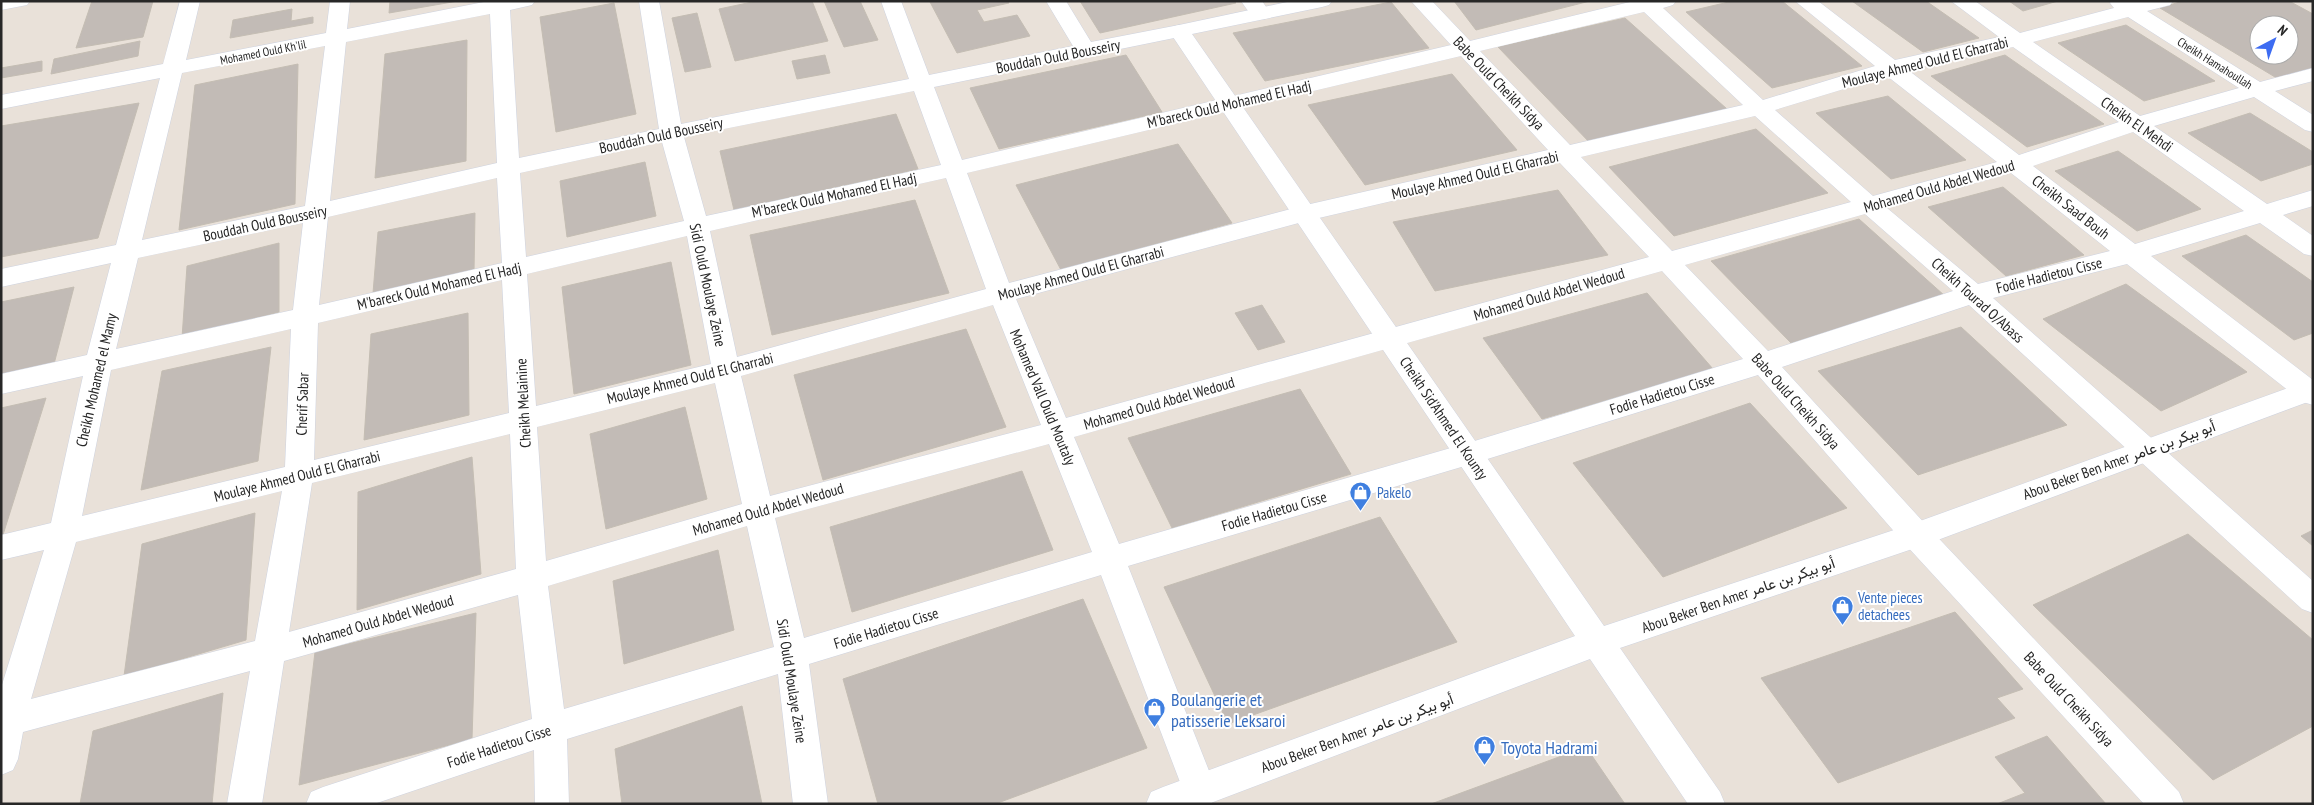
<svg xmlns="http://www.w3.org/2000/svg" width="2314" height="805" font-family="'PT Sans Narrow',Vazirmatn,sans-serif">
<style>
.building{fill:#c2bbb6;stroke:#c4bdb3;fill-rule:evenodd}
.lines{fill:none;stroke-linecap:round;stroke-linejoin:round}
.street-casing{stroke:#ced3e0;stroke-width:1}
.secondary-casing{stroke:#ced3e0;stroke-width:1}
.street{fill:#fff;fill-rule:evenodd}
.secondary{fill:#fff;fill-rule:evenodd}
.labels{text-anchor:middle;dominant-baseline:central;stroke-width:4;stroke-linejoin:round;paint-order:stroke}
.far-street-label{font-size:12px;fill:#272727;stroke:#fff}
.street-label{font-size:15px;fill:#272727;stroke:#fff}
.shop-label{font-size:15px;fill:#366cbe;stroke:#fff;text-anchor:start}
.near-shop-label{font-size:18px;fill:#366cbe;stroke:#fff;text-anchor:start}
</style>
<rect width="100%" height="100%" fill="#e9e1d9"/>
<!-- building -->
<path class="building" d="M92,1H153L143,37L76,48Z
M390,1H458L389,13Z
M757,1H812L828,41L735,61L719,9Z
M824,1H860L878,40L844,47Z
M1008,1L1009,3L977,10L984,22L1017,15L1030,36L957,53L930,2Z
M1080,1H1234L1236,3L1100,33Z
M1454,1H1590L1476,30Z
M1733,1H1782L1862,66L1772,88L1686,12Z
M1852,1H1926L1979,38L1923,52Z
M2009,1H2058L2023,11Z
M2183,1H2289L2313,14V69L2280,80L2160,8ZM2259,25H2289V55H2259Z
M1391,2L1429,48L1265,81L1233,33Z
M614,3L636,114L556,132L540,17Z
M292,9L291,21L313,17V23L230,38L233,20Z
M697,13L711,67L685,72L672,18Z
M1625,18L1727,109L1591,144L1498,47Z
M2126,25L2215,81L2144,101L2058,43Z
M467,40L466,161L375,178L385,54Z
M140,41L138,56L51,74L54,59Z
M825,55L830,73L797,79L792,61Z
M1126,55L1162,112L999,149L970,88Z
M2005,55L2104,124L2027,147L1931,76Z
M42,61V71L1,78V68Z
M298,64L295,204L179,230L195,85Z
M1452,74L1517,150L1365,185L1308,105Z
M1888,96L1966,160L1891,179L1816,113Z
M139,103L98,238L1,257V126Z
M2250,113L2313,152V164L2261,181L2188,133Z
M896,114L918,169L734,210L720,151Z
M1756,129L1828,193L1674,236L1609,167Z
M1178,144L1232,223L1061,270L1016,185Z
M2118,151L2201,209L2137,231L2055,171Z
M645,162L656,216L567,237L560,181Z
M2003,187L2084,255L2006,276L1928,207Z
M1558,190L1608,255L1435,291L1393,222Z
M915,200L949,293L772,335L750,235Z
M475,213L474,272L373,293L378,232Z
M1859,219L1945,296L1791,343L1711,261Z
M2246,235L2313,282V333L2294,340L2182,256Z
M279,243V312L182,338L187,266Z
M671,262L691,365L574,394L562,287Z
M2126,284L2247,372L2161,411L2043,319Z
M74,287L54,364L1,375V302Z
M1647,293L1713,369L1542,419L1483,338Z
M1262,305L1285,342L1258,350L1235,313Z
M468,313L469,415L364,440L371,334Z
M1961,327L2067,425L1918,475L1818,371Z
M966,329L1006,427L823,480L794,375Z
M271,347L258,461L141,490L162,371Z
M1300,389L1351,474L1172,528L1128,438Z
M46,398L2,538L1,539V408Z
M1750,403L1847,508L1663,577L1573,463Z
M685,407L707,499L606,529L590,434Z
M472,457L481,574L357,610L358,492Z
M1022,471L1053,550L852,612L830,527Z
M255,513L246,640L124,676L142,544Z
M1380,517L1457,642L1228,724L1164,587Z
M2313,530V546L2301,536Z
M2188,534L2313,640V726L2213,780L2033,605Z
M718,550L734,630L624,664L613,581Z
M1083,599L1147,748L995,804H878L843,679Z
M1955,612L2023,689L1997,698L2015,718L1838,783L1761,678Z
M476,613L472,739L299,785L315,652Z
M223,693L212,804H80L93,731Z
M742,706L762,804H622L615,749Z
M2047,736L2106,804H1997L2025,793L1995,757Z
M1586,747L1625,804H1431Z"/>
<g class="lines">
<defs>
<path id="street" d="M1,1H30L27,5L1,10Z
M180,1H200L186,60L326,33L330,1H350L347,29L489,1H535L532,5L510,10L519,158L659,129L639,1H659L681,124L909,79L881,1H901L929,75L1073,46L1046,1H1066L1091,42L1179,25L1186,27L1189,31L1186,35L1179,37L934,87L962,160L1451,45L1411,1H1432L1470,41L1634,1H1676L1673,5L1663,8L1763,100L1875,66L1795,1H1818L1895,60L1999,37L1951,1H1975L2020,33L2114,8L2110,3L2111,1H2173L2170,5L2147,11L2260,82L2313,68V81L2275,91L2313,115V132L2305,130L2254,97L2154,126L2267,204L2313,190V206L2283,215L2313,236V256L2304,254L2260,223L2151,256L2313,380V405L2303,402L2127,264L1993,298L2313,581V613L2302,609L1969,305L1782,367L1927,526L2179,792L2184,804H2144L1905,544L1758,375L1468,465L1128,566L1217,791L1212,803L1210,804L1188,803L1101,575L809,664L828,804H793L778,674L567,739L569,804H535L534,750L374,804H306L311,792L323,787L532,719L518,595L284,661L262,804H227L250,671L23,732L18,759L13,770L1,775V688L44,550L1,560V535L51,523L83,376L1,394V374L87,355L111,263L1,287V269L116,245L160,78L1,109V95L163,64ZM1644,12L1743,105L1570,145L1480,51ZM490,14L497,163L330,201L346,42ZM2128,17L2239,88L2140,116L2033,42ZM325,46L305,206L142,240L182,73ZM2013,47L2119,122L2019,155L1908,70ZM1461,56L1548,150L1306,205L1009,283L967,173ZM1887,76L1997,162L1873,196L1775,110ZM914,91L941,165L706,216L684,137ZM1755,116L1851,202L1672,251L1581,157ZM2133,132L2244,211L2135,244L2033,166ZM662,142L684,221L526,257L520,173ZM1559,162L1649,257L1066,418L1016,299L1306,221ZM2011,173L2110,251L1978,284L1887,208ZM497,178L502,263L319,305L328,217ZM946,178L986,289L737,357L710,231ZM1865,214L1953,291L1768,351L1685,265ZM303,223L293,310L116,349L138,258ZM687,236L711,364L536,406L527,274ZM1662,271L1743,359L1468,443L1119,544L1074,437ZM502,280L509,413L314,460L318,323ZM993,305L1041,425L770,496L741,376ZM291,329L285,467L82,516L111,370ZM715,383L742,504L546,561L537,427ZM510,434L516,569L289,632L312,483ZM1049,444L1092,552L804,638L775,518ZM282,491L255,641L31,699L76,542ZM747,526L774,647L564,709L548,586Z
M1241,1H1262L1271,14L1268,18C1254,22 1249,12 1241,1Z"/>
<path id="secondary" d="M1292,1H1332L1329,5L1322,7L1192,34L1604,626L1909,525L2313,379V400L1927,544L1620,648L1720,792L1725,804H1688L1590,659L1208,804H1146L1151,792L1163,787L1575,636L1169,31L1172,27L1179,25Z"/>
</defs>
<!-- street casing -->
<use href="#street" class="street-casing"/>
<!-- secondary casing -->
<use href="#secondary" class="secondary-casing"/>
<!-- street -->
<use href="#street" class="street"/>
<!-- secondary -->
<use href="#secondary" class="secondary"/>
</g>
<!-- icons -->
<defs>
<symbol id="shop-pin" viewBox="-11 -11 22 30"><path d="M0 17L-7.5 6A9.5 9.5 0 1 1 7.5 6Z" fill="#3f7fe0" stroke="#fff"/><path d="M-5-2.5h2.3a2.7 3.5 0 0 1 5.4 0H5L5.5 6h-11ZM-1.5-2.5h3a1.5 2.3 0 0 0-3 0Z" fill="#fff"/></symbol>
</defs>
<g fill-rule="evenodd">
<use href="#shop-pin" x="1348" y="480" width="25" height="34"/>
<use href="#shop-pin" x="1830" y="594" width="25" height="34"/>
<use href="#shop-pin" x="1142" y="696" width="25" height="34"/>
<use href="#shop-pin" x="1472" y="734" width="25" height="34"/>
</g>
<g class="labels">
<!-- far-street labels -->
<g class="far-street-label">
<text transform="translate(263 52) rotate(-11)">Mohamed Ould Kh'lil</text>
<text transform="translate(2215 63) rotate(32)">Cheikh Hamahoullah</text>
</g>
<!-- street labels -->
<g class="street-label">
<text transform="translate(1058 56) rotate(-11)">Bouddah Ould Bousseiry</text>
<text transform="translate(1925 62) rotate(-14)">Moulaye Ahmed Ould El Gharrabi</text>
<text transform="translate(1499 83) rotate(46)">Babe Ould Cheikh Sidya</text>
<text transform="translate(1229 104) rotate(-13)">M'bareck Ould Mohamed El Hadj</text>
<text transform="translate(2137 124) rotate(35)">Cheikh El Mehdi</text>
<text transform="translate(661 135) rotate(-12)">Bouddah Ould Bousseiry</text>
<text transform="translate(1475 175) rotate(-13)">Moulaye Ahmed Ould El Gharrabi</text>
<text transform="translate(1939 186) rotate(-16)">Mohamed Ould Abdel Wedoud</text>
<text transform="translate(834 195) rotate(-12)">M'bareck Ould Mohamed El Hadj</text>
<text transform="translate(2071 207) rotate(38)">Cheikh Saad Bouh</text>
<text transform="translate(265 223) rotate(-12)">Bouddah Ould Bousseiry</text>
<text transform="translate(1081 273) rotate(-15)">Moulaye Ahmed Ould El Gharrabi</text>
<text transform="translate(2049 275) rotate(-14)">Fodie Hadietou Cisse</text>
<text transform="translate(708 285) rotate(78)">Sidi Ould Moulaye Zeine</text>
<text transform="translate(439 286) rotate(-13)">M'bareck Ould Mohamed El Hadj</text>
<text transform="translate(1549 294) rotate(-16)">Mohamed Ould Abdel Wedoud</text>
<text transform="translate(1978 300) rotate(42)">Cheikh Tourad O/Abass</text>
<text transform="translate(690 378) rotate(-14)">Moulaye Ahmed Ould El Gharrabi</text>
<text transform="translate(96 380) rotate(-77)">Cheikh Mohamed el Mamy</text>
<text transform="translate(1662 394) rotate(-17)">Fodie Hadietou Cisse</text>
<text transform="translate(1043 397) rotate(67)">Mohamed Vall Ould Moutaly</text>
<text transform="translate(1796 401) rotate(48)">Babe Ould Cheikh Sidya</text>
<text transform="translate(523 403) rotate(-93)">Cheikh Melainine</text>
<text transform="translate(1159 403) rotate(-16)">Mohamed Ould Abdel Wedoud</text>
<text transform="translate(302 404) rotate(-88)">Cherif Sabar</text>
<text transform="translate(1444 418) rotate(56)">Cheikh Sid'Ahmed El Kounty</text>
<text transform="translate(2119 460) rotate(-20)">Abou Beker Ben Amer أبو بيكر بن عامر</text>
<text transform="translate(297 476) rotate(-14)">Moulaye Ahmed Ould El Gharrabi</text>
<text transform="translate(768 509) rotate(-16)">Mohamed Ould Abdel Wedoud</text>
<text transform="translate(1274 511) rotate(-16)">Fodie Hadietou Cisse</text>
<text transform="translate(1738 595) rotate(-19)">Abou Beker Ben Amer أبو بيكر بن عامر</text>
<text transform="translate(378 621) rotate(-16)">Mohamed Ould Abdel Wedoud</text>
<text transform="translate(886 628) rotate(-17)">Fodie Hadietou Cisse</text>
<text transform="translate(792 681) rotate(81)">Sidi Ould Moulaye Zeine</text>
<text transform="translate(2069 699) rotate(47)">Babe Ould Cheikh Sidya</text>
<text transform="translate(1357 733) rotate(-20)">Abou Beker Ben Amer أبو بيكر بن عامر</text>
<text transform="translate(499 746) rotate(-18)">Fodie Hadietou Cisse</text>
</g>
<!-- shop labels -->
<g class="shop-label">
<text x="1377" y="492">Pakelo</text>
<text x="1858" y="597">Vente pieces<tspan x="1858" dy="17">detachees</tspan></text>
</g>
<!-- near-shop labels -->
<g class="near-shop-label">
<text x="1171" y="699">Boulangerie et<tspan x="1171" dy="21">patisserie Leksaroi</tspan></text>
<text x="1501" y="747">Toyota Hadrami</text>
</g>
</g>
<!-- border -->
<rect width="2314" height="805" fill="none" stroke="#272727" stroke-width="5"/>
<!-- north arrow -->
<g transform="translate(2274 40) rotate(41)"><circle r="24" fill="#ffffff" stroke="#a9a9a9"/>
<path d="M0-4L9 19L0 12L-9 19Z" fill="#3d6cf2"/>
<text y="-8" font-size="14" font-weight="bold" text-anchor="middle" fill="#272727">N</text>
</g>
</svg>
